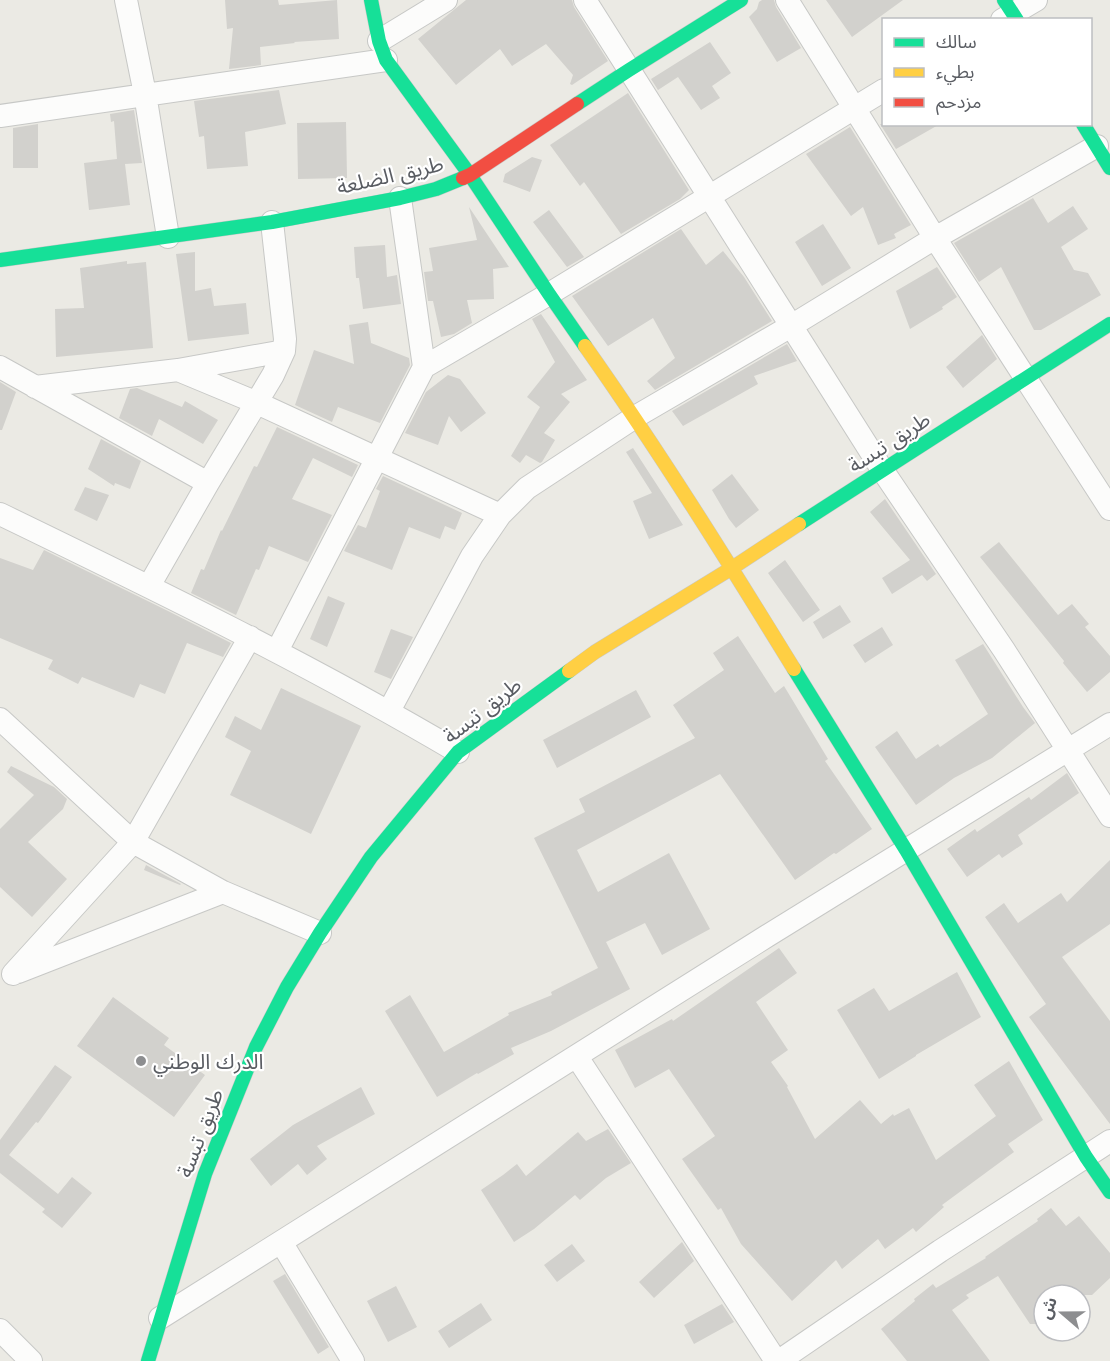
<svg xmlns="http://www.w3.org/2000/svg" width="1110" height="1361" font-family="Arial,'Noto Sans Arabic',sans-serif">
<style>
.building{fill:#d2d1cd}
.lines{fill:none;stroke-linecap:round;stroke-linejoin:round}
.street-casing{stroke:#c7c8c6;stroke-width:24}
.fast-casing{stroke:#c8c9c8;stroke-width:15}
.slow-casing{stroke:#c8c9c8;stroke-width:15}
.jam-casing{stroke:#c8c9c8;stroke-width:15}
.street{stroke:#fcfcfb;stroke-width:22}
.fast{stroke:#16e098;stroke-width:14}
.slow{stroke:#ffcf43;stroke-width:14}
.jam{stroke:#f24e42;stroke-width:14}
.poi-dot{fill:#8d8e90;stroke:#fff;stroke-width:2}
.labels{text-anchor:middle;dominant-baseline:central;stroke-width:4.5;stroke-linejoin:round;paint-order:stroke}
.street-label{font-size:21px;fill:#5a5d63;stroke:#fff}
.poi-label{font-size:21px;fill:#5a5d63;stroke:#fff;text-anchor:start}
</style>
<rect width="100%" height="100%" fill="#ebeae4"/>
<!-- building -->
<path class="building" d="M225,0H278L279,5L337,0L339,39L294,42L295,43L260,47L261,65L229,69L233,28L227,29Z
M466,0H572L574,7L608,61L572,85L570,84L573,75L546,44L512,66L500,49L456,85L418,39Z
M762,0H774L776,7L801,48L777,62L749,17L757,9L759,2Z
M826,0H903L852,37Z
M710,42L731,73L712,86L720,98L701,110L678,77L658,90L651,79Z
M279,90L286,124L245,132L248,166L207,169L204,136L199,137L194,101Z
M628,93L689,190L680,199L621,234L584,182L580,186L550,145Z
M134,110L142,163L125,164L130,205L89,210L84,163L117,159L114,121L111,122L110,114Z
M346,122L347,178L298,179L297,123Z
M38,124V168H13V128Z
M880,124H940L896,149Z
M850,127L911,225L894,234L896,238L878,245L863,207L851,216L806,154Z
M532,157L542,160L530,192L503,182L505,174Z
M1033,198L1048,223L1073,206L1088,229L1061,247L1074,270L1088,273L1101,295L1041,330H1034L1001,267L979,282L954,243Z
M469,207L509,267L493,269L494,299L467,300L472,323L454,334L441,337L433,301H428L424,272L433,271L429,248L477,240Z
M549,210L584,257L567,267L533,222Z
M823,224L851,268L822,286L795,242Z
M681,229L706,265L723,251L744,277L772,321L655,390L647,381L675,358L653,318L608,346L572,296Z
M385,245L387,277L397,275L401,304L363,309L359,278H356L354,247Z
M195,252V291L211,288L214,306L246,303L249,334L188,341L176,254Z
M127,261V264L146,262L153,348L56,357L55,309L84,308L80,268Z
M937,267L957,297L942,307L943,309L910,329L896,291Z
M541,314L587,380L561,394L570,402L544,433L555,440L542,462L540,463L526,455L520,463L511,456L540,407L527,397L555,362L532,319Z
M368,322L371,343L409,358L410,365L380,423L338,407L332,422L295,405L314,350L354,364L349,325Z
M982,335L997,359L963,388L946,367Z
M787,344L797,361L754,376L758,384L683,426L672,411Z
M448,375L460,379L486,413L461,432L449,416L438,445L405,433L426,392Z
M0,382L16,392L2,430H0Z
M137,388L182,407L185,401L218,420L203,444L159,419L152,436L119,418L130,389Z
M277,427L358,465L352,477L313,458L292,499L332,515L308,562L269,546L259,570L256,569L236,615L191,593L201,569L204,570L221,530L222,531L254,466L257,467Z
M101,439L141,461L130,489L115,483L114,486L88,469Z
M633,448L683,525L649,539L633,501L652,493L626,452Z
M732,474L759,510L736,528L729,519L712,490Z
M383,476L462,513L455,530L445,526L440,539L409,527L392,570L344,551L358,525L366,528L380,491L376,489Z
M85,487L109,495L97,521L74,510Z
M885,499L936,574L927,581L922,575L892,594L882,578L910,560L870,512Z
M999,542L1058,615L1072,604L1089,624L1085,627L1110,656V672L1087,692L1063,663L1064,661L980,557Z
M44,550L168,611L231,643L223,657L187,643L165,694L140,684L134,698L82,677L78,684L48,669L53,660L0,638V558L33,570Z
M785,560L820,610L803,622L768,573Z
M328,596L345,603L327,647L310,639Z
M840,605L851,622L823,639L813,622Z
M882,627L893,645L865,663L853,645Z
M391,629L413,637L391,679L374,672Z
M738,636L775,693L784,686L828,759L825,761L872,829L836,854L834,853L795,880L720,774L577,850L598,892L669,853L710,929L662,955L645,923L606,942L630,989L551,1031L511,1048L514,1054L478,1074L477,1073L437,1097L385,1011L410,995L444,1052L509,1015L508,1013L552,995L551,992L598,968L534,838L585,812L579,799L695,738L673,705L724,670L713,653Z
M983,644L1023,707L1035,723L992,758L954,778L916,805L875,747L897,731L916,759L938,744L940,747L988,714L955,660Z
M281,688L361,726L311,834L230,795L251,751L225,737L235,716L261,730Z
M636,690L651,717L557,768L543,740Z
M11,766L54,787L67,799L63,809L28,842L67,879L32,917L0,887V829L34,795L7,772Z
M1067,773L1079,793L1018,835L1023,844L1002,858L999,854L967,877L947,849L975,829L977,832L1029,797L1031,800Z
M1110,860V924L1062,957L1110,1021V1124L1029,1017L1046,1004L985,917L1004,903L1018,923L1061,893L1067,902Z
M146,865L181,884L180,885L144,870Z
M779,948L797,973L756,1002L788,1050L771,1062L788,1086L787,1087L815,1139L860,1100L881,1124L893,1114L894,1116L909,1108L936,1160L996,1116L974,1085L1009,1061L1043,1120L1008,1144L1014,1152L942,1205L944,1207L916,1232L913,1228L885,1249L878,1239L842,1269L836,1260L792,1301L741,1244L721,1208L718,1210L682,1159L715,1136L669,1069L635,1088L615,1050L672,1019L673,1021Z
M957,972L981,1017L916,1055V1056L879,1079L837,1010L874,988L889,1011Z
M113,997L169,1038L164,1045L205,1075L174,1117L77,1046Z
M55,1065L72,1077L38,1123L36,1122L9,1155L58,1194L72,1177L92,1193L62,1228L42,1212L45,1209L0,1173V1140Z
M361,1087L375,1114L317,1146L327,1159L307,1175L298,1164L271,1186L250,1159L293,1125Z
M608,1129L631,1163L606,1178L580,1200L575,1195L534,1229L514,1242L481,1190L503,1175L517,1164L526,1176L578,1132L586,1141Z
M1051,1208L1066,1226L1079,1216L1110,1253V1278L1092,1295H1044V1318L1039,1324H1030L998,1276L966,1295L969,1298L952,1310L990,1361H907L881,1329L915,1301L914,1299L933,1284L936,1288L986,1258L985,1257L1038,1221L1037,1219Z
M682,1242L694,1261L654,1298L639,1282Z
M572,1244L585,1261L557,1282L544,1265Z
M285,1274L329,1347L318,1354L273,1281Z
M396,1286L417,1327L388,1342L367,1301Z
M481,1303L492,1320L449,1348L438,1331Z
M722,1304L734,1322L694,1344L684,1325Z"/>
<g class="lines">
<defs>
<path id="street" d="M126,0L145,94L168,237
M585,0L883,471L1004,650L1110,816
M787,0L935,238L1110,509
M1002,20L1036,0
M379,41L446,0
M0,116L386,60
M0,367L208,483
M424,367L549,294L884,90
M178,370L255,402L500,515
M35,387L178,370L284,351
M0,514C155,589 309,664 458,752
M149,586L208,483L273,375L284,351L285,339L272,222
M277,651L424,367L400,198
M389,711L472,556L500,515L527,488L635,417L791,326L935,238L1097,146
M0,719L133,842L223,892L320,933
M18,972L223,892
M13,974L133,842L250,637
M577,1057L776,1361
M281,1242L353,1361
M160,1318L767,936L1110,724
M0,1330L31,1361
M779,1361L940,1251L1110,1141"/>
<path id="fast" d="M371,0L379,41L386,60L470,175L549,294L585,346
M1004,0L1017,20
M577,104L629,70L741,0
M1083,124L1110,168
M0,260L272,222L400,198L436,189L463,178
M799,524L1110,324
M794,669L906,850L1086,1157L1110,1192
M148,1361L205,1174L256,1047L287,987L320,933L371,857L458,752L569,671"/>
<path id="slow" d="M585,346C659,451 727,560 794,669
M569,671L595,652L732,568L799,524"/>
<path id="jam" d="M463,178L470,175L577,104"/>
</defs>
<!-- street casing -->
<use href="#street" class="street-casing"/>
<!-- fast casing -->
<use href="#fast" class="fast-casing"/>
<!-- slow casing -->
<use href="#slow" class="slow-casing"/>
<!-- jam casing -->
<use href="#jam" class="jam-casing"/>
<!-- street -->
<use href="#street" class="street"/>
<!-- fast -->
<use href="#fast" class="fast"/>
<!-- slow -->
<use href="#slow" class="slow"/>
<!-- jam -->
<use href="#jam" class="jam"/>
</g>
<!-- markers -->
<circle class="poi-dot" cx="141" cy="1061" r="6"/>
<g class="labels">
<!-- street labels -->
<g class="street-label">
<text transform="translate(390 175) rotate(-13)">طريق الضلعة</text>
<text transform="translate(889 442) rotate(-33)">طريق تبسة</text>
<text transform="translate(482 710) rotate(-38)">طريق تبسة</text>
<text transform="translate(200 1133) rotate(-69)">طريق تبسة</text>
</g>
<!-- poi labels -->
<g class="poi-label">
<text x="153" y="1061">الدرك الوطني</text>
</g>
</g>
<!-- legend -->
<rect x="882" y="18" width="210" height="108" fill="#ffffff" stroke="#bdbec1" stroke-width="1.5"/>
<rect x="894" y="38" width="30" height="9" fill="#16e098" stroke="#bdbec1" stroke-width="1.5"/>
<text x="936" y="48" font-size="18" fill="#5a5d63">سالك</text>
<rect x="894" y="68" width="30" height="9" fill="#ffcf43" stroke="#bdbec1" stroke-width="1.5"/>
<text x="936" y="78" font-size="18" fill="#5a5d63">بطيء</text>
<rect x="894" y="98" width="30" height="9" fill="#f24e42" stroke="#bdbec1" stroke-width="1.5"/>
<text x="936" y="108" font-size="18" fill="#5a5d63">مزدحم</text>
<!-- north arrow -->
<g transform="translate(1062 1313) rotate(290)"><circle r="28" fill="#ffffff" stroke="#bdbec1" stroke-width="1.5"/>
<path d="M0-4.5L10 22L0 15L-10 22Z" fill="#8d8e90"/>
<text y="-9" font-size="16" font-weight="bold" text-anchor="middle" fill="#5a5d63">ش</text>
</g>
</svg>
